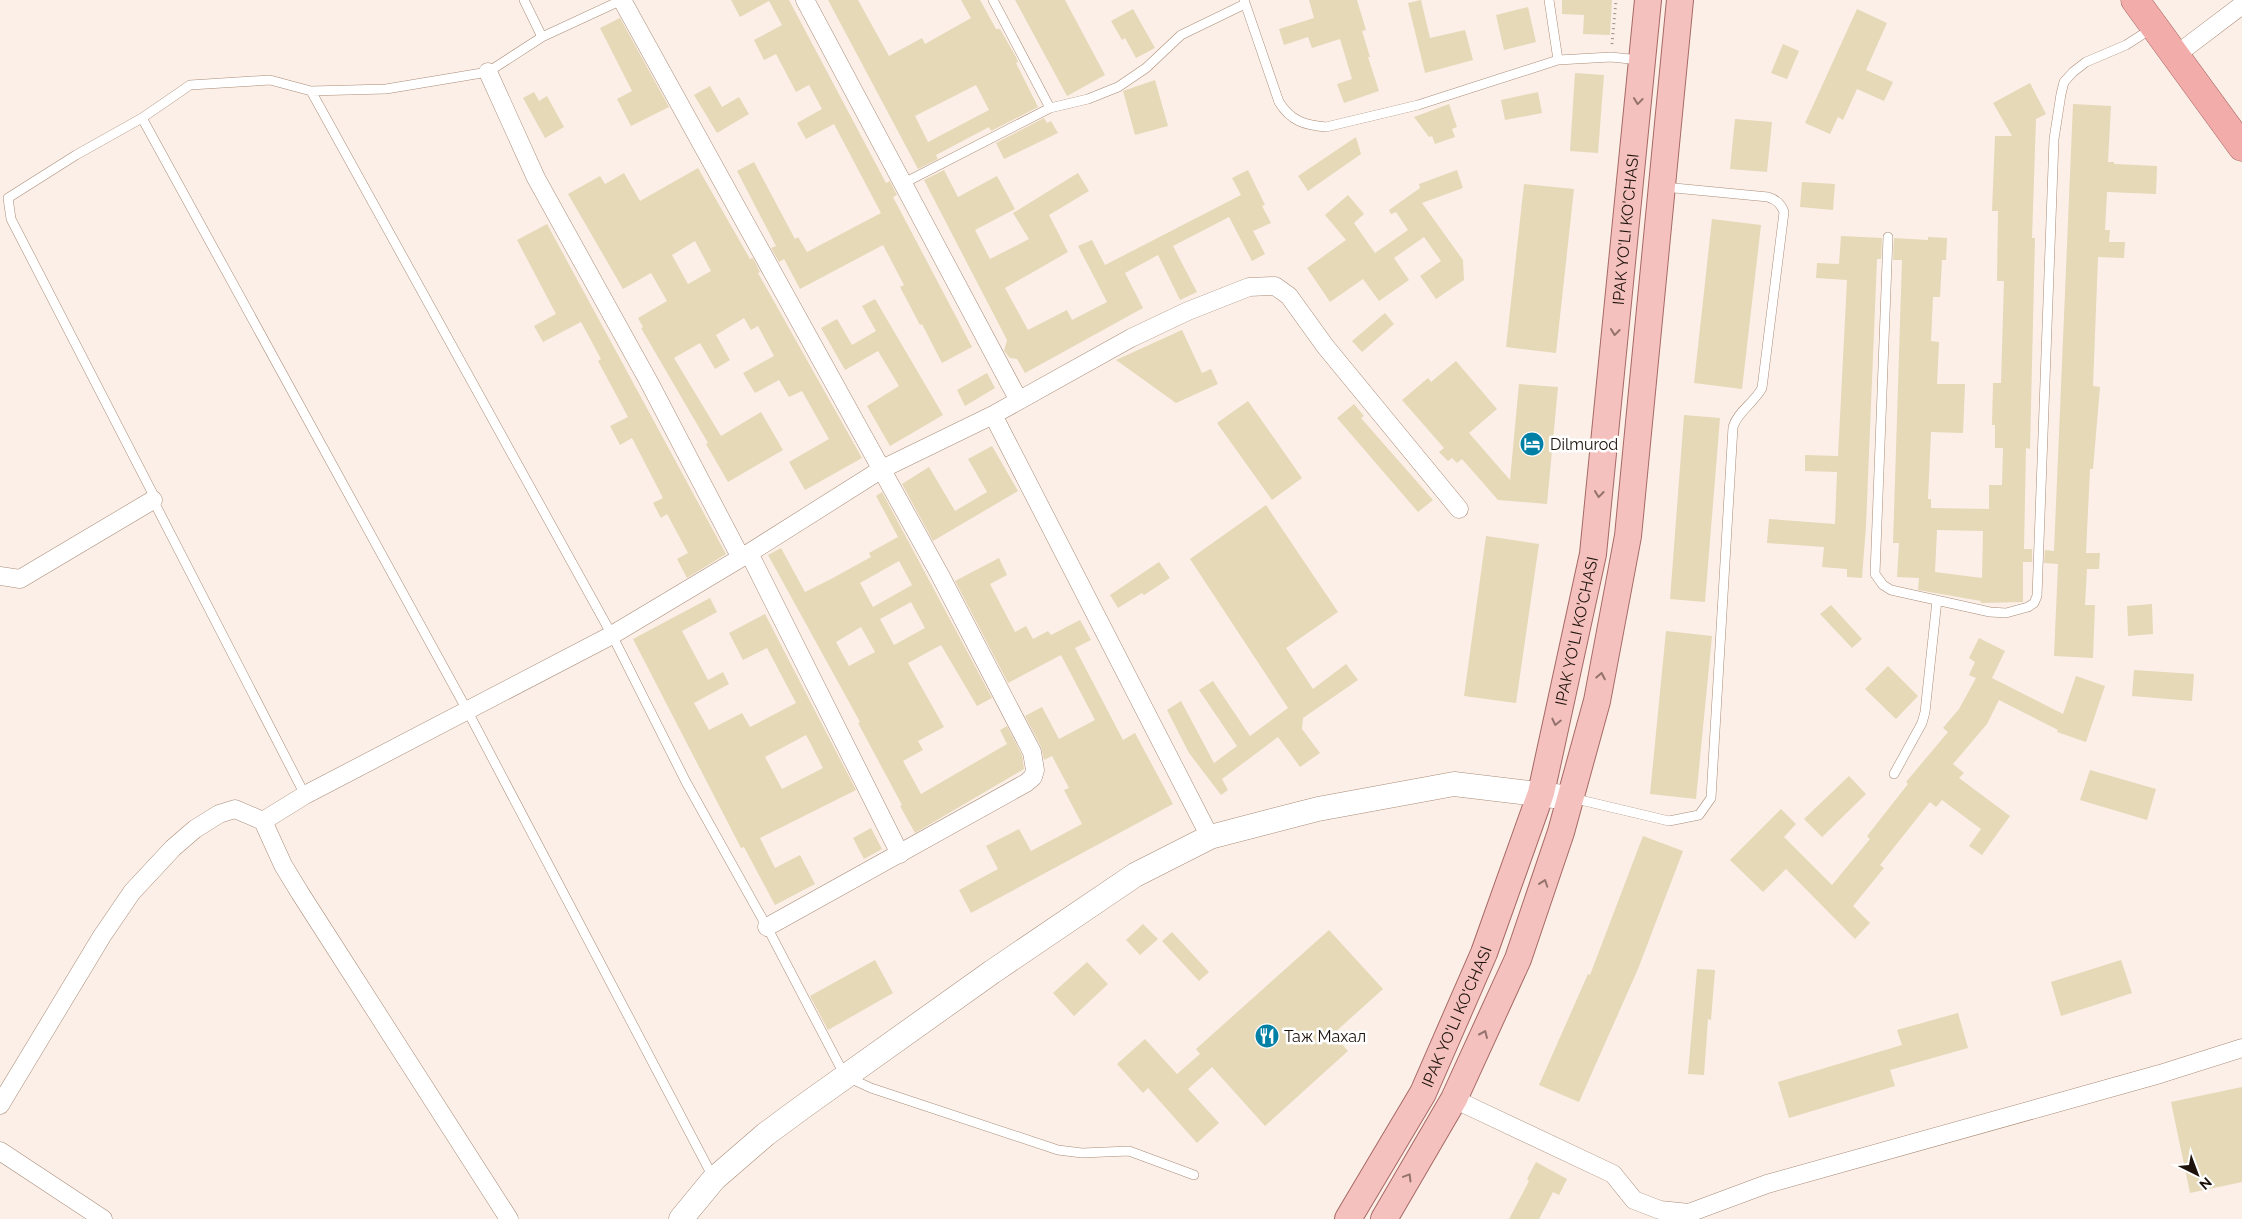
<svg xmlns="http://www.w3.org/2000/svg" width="2242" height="1219" font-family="Raleway,sans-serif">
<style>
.building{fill:#e5d9b8;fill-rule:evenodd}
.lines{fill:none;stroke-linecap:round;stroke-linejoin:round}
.service-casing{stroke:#a98c78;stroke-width:10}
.minor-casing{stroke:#a98c78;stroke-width:19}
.secondary-casing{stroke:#a98c78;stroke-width:25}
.primary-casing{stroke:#a66964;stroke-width:28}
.trunk-casing{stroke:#a66964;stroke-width:29}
.path{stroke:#9b9088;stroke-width:3;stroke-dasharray:1 4;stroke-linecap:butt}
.service{stroke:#fff;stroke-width:9}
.minor{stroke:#fff;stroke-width:18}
.secondary{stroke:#fff;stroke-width:24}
.primary{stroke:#f5c1bf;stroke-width:26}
.trunk{stroke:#f2acaa;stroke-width:28}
.oneway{stroke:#94736e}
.labels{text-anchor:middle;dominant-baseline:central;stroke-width:5;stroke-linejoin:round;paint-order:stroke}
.street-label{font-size:16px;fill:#1d130b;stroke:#fff}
.poi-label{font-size:16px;fill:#1d130b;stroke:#fff;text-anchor:start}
</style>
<rect width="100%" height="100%" fill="#fcefe7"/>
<!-- building -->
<path class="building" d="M731,0H789L886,183L890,181L897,195L893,197L972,347L942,363L922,324L920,325L900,287L904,285L883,245L800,289L784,259L779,262L771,248L776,246L737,171L754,162L795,239L798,237L807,252L881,213L834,124L806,139L797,123L822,109L809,85L796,92L776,54L764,60L754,40L782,25L769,1L740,17Z
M828,0H858L889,56L922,38L925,44L971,18L961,0H980L996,29H1000L1016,57L1018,62L1016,63L1038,107L991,131L989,127L936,155L938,159L918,169ZM976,85L989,110L928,142L915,116Z
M1015,0H1065L1105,75L1067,96Z
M1309,0H1357L1366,30L1362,31L1370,57H1368L1379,91L1344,103L1337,84L1352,79L1340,39L1312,48L1308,37L1284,45L1279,29L1314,18Z
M1421,0L1430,38L1465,30L1473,60L1425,73L1408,3Z
M1562,0H1612L1610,35L1583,34L1584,15L1562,14Z
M1528,7L1536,42L1504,50L1496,15Z
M1133,9L1155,48L1136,58L1125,38L1122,40L1111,21Z
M1857,9L1887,23L1866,70L1893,82L1884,101L1857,89L1843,120L1838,117L1830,134L1805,123Z
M620,18L669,107L631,126L617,99L632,91L600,28Z
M1783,44L1799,51L1787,79L1771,73Z
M1575,73L1604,75L1598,153L1570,151Z
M1155,80L1168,126L1135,135L1123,91Z
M2030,83L2046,114L2036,119L2032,238H2035L2030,449L2026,448L2024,549H2032V562H2023V602L1981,603V601L1918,590L1919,578L1897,577L1899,543H1893L1902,260H1893L1894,238L1928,240V237L1947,238L1946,260H1942L1940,297H1933L1931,341L1939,342L1937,384H1965L1963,433L1931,432L1928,499H1931V508L1989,509V485H2002L2003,448H1995V425H1992L1993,383H2001L2004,281H1997L1998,211H1992L1995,136H2012L1993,103ZM1937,530L1983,531L1982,578L1935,572Z
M710,86L722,107L739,97L749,114L717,133L694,95Z
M534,92L539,101L547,96L564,127L545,138L523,98Z
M1538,92L1542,113L1505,120L1501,100Z
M1449,104L1457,127L1452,129L1455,137L1435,144L1432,136L1429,137L1414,117Z
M2073,104L2111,106L2108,162H2114V164L2157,166L2156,194L2107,192L2105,230H2110L2109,242H2125L2124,258L2098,257L2093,386L2100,387L2093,469H2090L2086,553H2100L2099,569H2087L2085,605H2095L2093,658L2054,656L2058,564L2044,563L2045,550L2054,551Z
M1044,118L1047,123L1051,121L1058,133L1004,159L996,143Z
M1735,119L1772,122L1767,172L1730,169Z
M1356,137L1361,154L1308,191L1298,176Z
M698,168L750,259L753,258L760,272L758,273L862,458L805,490L789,462L829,439L802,391L789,397L779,380L755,393L743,373L774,356L758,326L751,330L744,318L716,335L730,360L715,369L700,343L674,358L721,436L761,412L783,450L728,482L706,444L708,443L641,328L643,327L638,318L667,301L651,273L623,289L568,194L600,176L605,184L624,173L640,201ZM695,241L711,271L688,284L672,255Z
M944,170L958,197L997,176L1015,209L975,230L990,259L1029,239L1013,213L1078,173L1089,191L1049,215L1068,252L1005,288L1028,330L1067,310L1072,320L1107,302L1078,246L1092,240L1105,265L1241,195L1232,178L1248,170L1265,205L1262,206L1271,223L1253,231L1265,254L1252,261L1229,217L1173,246L1197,292L1180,300L1158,255L1125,273L1143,308L1025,373L1017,359L1010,358L1004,351L1007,340L924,180Z
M1457,170L1463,188L1422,203L1463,260L1464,280L1436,299L1420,276L1441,261L1424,237L1394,258L1409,280L1379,301L1363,279L1330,302L1307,268L1346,240L1325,215L1348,195L1364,214L1354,223L1375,253L1408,230L1396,212L1391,214L1389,210L1420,188L1419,184Z
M1802,182L1835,184L1833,210L1800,207Z
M1524,184L1574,189L1556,353L1506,347Z
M1712,219L1761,225L1742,389L1694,383Z
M547,224L726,554L687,578L677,559L688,553L667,514L661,518L653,503L663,498L632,438L620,445L610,426L628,417L598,361L601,359L581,322L543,342L534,326L556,314L517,240Z
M1841,236L1882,238L1881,259H1877L1866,526L1862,578L1847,577V569L1822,567L1824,547L1767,543L1769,519L1835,524L1837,472L1805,471V455L1838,456L1847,280L1816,278L1817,263L1839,264Z
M875,299L943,415L890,446L867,406L899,386L878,351L845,370L821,328L837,319L852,345L876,331L862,306Z
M1385,313L1394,324L1362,352L1352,341Z
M1182,330L1202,373L1211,369L1218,384L1176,403L1116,360Z
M1456,361L1497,409L1469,433L1510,480L1519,384L1558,387L1547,504L1498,500L1462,459L1457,463L1452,458L1448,461L1439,452L1444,448L1402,400L1428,378L1431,382Z
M987,373L995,388L965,406L957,390Z
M1248,401L1302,478L1272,500L1217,423Z
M1354,404L1364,416L1361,418L1433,500L1418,512L1337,418Z
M1684,415L1720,418L1705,602L1670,599Z
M992,446L1018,491L933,541L902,484L929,467L955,511L987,492L968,459Z
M882,492L992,698L977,706L941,645L908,663L944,727L918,741L923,750L903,761L921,794L1007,744L1000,730L1007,726L1022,755L1024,769L915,833L900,806L902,805L858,723L860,722L768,555L781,548L805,592L831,579L871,557L869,553L898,537L876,496ZM899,561L912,585L873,607L860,583ZM911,602L925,628L894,645L880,619ZM861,627L875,652L849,666L836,642Z
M1266,505L1338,612L1286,648L1313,689L1346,664L1358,680L1303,718L1302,729L1320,753L1300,767L1278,737L1222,779L1228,790L1221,795L1189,753L1167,710L1181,701L1214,763L1237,746L1199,690L1213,681L1250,736L1288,708L1190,559Z
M1486,536L1539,544L1516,703L1464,696Z
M999,558L1007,575L990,584L1015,632L1026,626L1033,639L1048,631L1051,635L1080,620L1091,640L1075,648L1123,740L1135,733L1173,804L971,913L959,890L998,869L986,846L1019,829L1031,851L1082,824L1064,790L1069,788L1052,756L1044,760L1041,747L1025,716L1042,707L1059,739L1095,720L1061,655L1008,683L955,581Z
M1159,562L1170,578L1144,595L1142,593L1118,608L1110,595Z
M710,598L717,612L682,631L708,680L723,672L729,684L694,703L709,730L742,713L750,727L796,703L767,648L743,660L729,633L765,614L856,790L760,838L775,868L800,855L815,884L775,905L744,847L741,848L633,639ZM806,735L823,768L782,789L765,757Z
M2152,604L2153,634L2128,636L2127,606Z
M1831,605L1862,639L1852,648L1820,614Z
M1666,631L1712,636L1696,799L1650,794Z
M1979,638L2005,651L1992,678L2063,714L2076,676L2105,686L2086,742L2057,732L2058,730L1999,700L1987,724L1953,764L1964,773L1959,778L2010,816L1982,855L1969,846L1981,829L1942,800L1936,807L1930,802L1880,865L1884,868L1853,906L1870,923L1855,939L1786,869L1763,892L1730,860L1781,809L1796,824L1784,837L1832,885L1870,839L1867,836L1908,784L1906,782L1948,732L1943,728L1959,709L1976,678L1969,675L1975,662L1969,658Z
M1888,666L1918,696L1896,719L1865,689Z
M2134,670L2194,674L2192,701L2132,696Z
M2090,770L2156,789L2147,820L2080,800Z
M1849,776L1866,794L1822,837L1804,819Z
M871,828L882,849L864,859L853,838Z
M1643,836L1683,851L1638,969L1579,1102L1539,1085L1588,974L1590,975Z
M1143,924L1158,939L1140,955L1126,940Z
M1329,930L1383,989L1333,1034L1348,1051L1265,1126L1212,1067L1188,1089L1219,1123L1197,1143L1148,1088L1143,1093L1117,1064L1145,1039L1177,1074L1200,1054L1196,1049Z
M1172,932L1209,972L1199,981L1162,941Z
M875,960L893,993L828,1030L810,996Z
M2121,960L2132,993L2061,1016L2051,982Z
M1087,962L1108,984L1074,1016L1053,993Z
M1697,969L1715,970L1711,1020L1708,1019L1704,1075L1688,1074Z
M1958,1013L1968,1048L1890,1070L1895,1086L1789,1118L1778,1082L1902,1045L1897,1030Z
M2242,1087V1182L2190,1193L2171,1102Z
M1536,1162L1567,1179L1559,1195L1553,1192L1539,1219H1509L1529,1181L1527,1179Z"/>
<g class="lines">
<defs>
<path id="service" d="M524,0L542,37
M993,0L1050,108
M1244,0L1279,102C1291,121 1304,125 1326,127L1418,105L1558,60L1611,57L1639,60
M1549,0L1558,60
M311,91L612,635L686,782L767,927L845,1076L871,1088L1058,1150L1082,1153L1129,1151L1194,1175
M142,118L190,85L270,80L311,91L386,89L488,72L542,37L622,0
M902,184L1050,108L1088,99L1118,87L1146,68L1181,35L1245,4
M1888,237L1875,574L1883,585L1891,590L1990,612L2006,613L2028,607L2034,603L2037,596L2054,139L2061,94L2064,82L2073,72L2086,62L2126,45L2151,29
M1894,774L1922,723L1925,712L1937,600
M305,795L153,500L154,496L11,219L8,198L76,155L142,118L467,710L714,1179
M1572,798L1669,821L1699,815L1711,798L1733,427C1738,411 1754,403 1762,388L1784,212C1781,204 1777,200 1768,197L1664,187"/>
<path id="minor" d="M622,0L940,575L1032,752L1035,770L1033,777L1026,783L767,927
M805,0L1018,399
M2176,55L2242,5
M488,72L536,178L649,382L741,558
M993,415L1210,837
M749,553L900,854
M0,576L20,579L153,500
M263,821L305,795L612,635L749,553L882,469L993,415L1131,338L1188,311L1249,287L1275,286L1289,296L1325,346L1459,509
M1454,1099L1613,1174L1634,1200L1660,1210L1689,1213L1767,1184L2160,1074L2242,1048
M0,1105L102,936L132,892L173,848L195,829L219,814L235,809L263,821L283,865L300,893L509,1219
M0,1151L103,1219"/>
<path id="secondary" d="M681,1219L714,1179L766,1134L804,1106L992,972L1135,875L1210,837L1318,809L1454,784L1571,798"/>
<g id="primary">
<path id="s1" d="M1348,1219L1423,1093L1484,953L1541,793L1593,554L1648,0"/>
<path d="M1384,1219L1454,1099L1518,959L1561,832L1597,701L1628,536L1680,0"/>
</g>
<path id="trunk" d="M2135,0L2242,147"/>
</defs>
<!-- service casing -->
<use href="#service" class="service-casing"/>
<!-- minor casing -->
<use href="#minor" class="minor-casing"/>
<!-- secondary casing -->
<use href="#secondary" class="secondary-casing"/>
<!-- primary casing -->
<use href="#primary" class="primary-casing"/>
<!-- trunk casing -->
<use href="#trunk" class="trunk-casing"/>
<!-- path -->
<path class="path" d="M1612,44L1616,0"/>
<!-- service -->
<use href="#service" class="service"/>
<!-- minor -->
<use href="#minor" class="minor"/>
<!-- secondary -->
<use href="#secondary" class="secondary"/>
<!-- primary -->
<use href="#primary" class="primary"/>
<!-- trunk -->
<use href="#trunk" class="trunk"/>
</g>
<!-- one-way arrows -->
<defs><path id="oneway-chevron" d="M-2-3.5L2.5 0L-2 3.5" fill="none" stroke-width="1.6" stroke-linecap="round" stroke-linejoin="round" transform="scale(1.25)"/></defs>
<g class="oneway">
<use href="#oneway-chevron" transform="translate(1638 101) rotate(96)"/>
<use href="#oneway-chevron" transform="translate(1615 332) rotate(96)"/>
<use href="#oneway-chevron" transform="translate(1599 494) rotate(96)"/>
<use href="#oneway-chevron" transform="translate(1601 676) rotate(-79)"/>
<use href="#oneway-chevron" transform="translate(1556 722) rotate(103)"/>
<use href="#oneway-chevron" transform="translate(1544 883) rotate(-71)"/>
<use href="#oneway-chevron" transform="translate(1484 1034) rotate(-66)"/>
<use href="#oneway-chevron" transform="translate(1408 1177) rotate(-59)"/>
</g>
<!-- icons -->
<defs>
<symbol id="hotel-disc" viewBox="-11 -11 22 22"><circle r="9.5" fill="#0080a5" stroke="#fff"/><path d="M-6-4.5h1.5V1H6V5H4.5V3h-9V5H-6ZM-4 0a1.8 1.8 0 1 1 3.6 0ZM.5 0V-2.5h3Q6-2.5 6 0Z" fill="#fff"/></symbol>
<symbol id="restaurant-disc" viewBox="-11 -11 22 22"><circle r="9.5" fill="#0080a5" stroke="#fff"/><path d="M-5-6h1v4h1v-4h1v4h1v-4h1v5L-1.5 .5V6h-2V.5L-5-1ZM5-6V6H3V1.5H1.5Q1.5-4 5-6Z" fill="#fff"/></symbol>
</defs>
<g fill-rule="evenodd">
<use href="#hotel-disc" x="1518" y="430" width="28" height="28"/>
<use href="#restaurant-disc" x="1253" y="1022" width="28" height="28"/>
</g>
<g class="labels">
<!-- street labels -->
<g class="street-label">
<text stroke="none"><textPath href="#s1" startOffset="1040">IPAK YO'LI KO'CHASI</textPath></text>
<text stroke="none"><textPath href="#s1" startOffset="635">IPAK YO'LI KO'CHASI</textPath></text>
<text stroke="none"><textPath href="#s1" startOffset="230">IPAK YO'LI KO'CHASI</textPath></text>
</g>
<!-- poi labels -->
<g class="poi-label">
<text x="1550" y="444">Dilmurod</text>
<text x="1284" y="1036">Таж Махал</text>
</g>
</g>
<!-- north arrow -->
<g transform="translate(2197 1174) rotate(138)" stroke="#ffffff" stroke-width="4" paint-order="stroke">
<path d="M0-4L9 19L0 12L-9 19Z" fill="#1d130b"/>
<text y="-8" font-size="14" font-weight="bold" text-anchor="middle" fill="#1d130b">N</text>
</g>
</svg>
